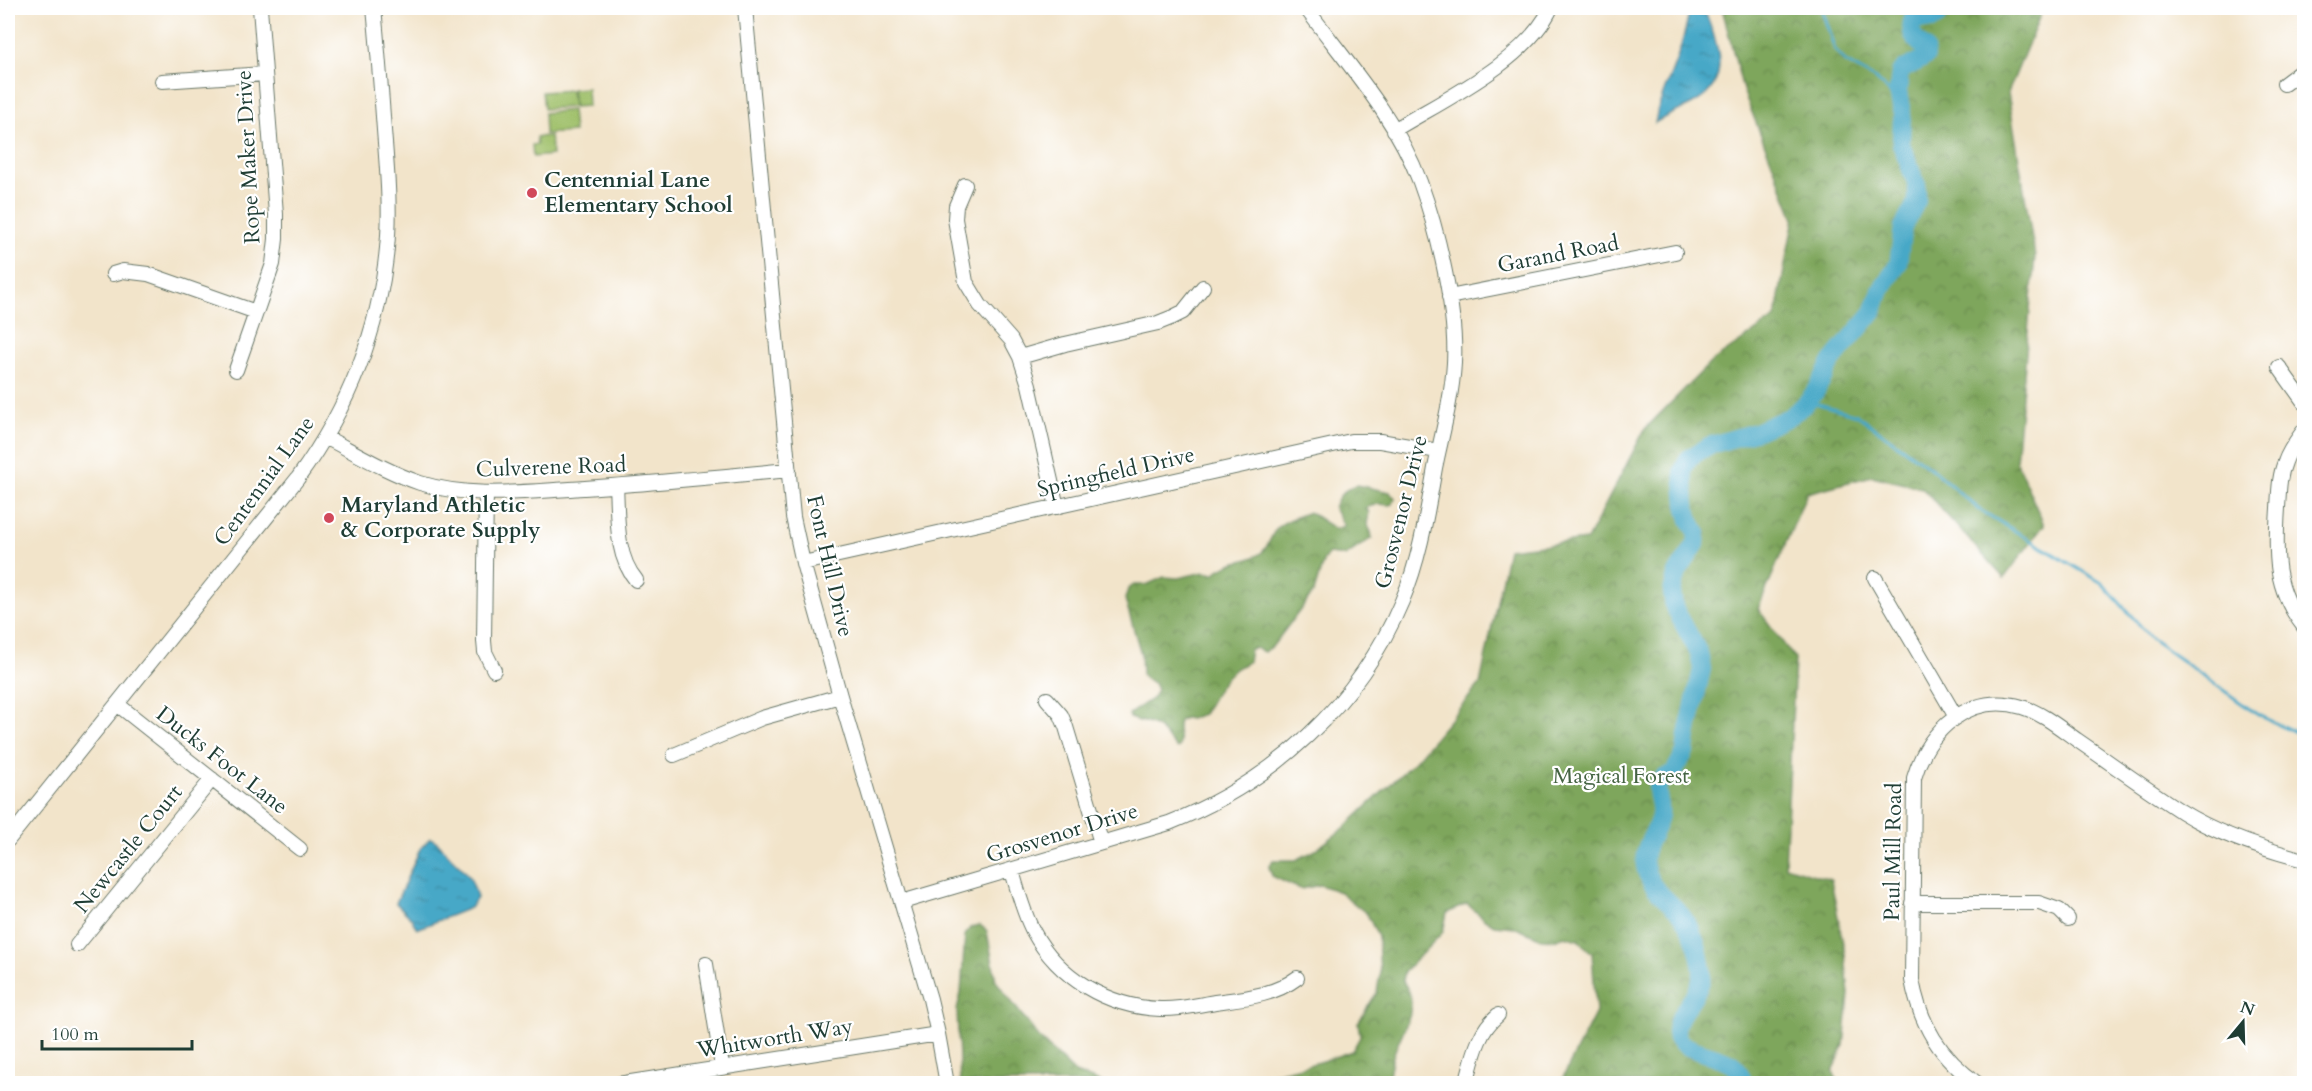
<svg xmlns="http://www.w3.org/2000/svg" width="2312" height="1091" font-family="Cardo,serif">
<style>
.forest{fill:url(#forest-crowns);stroke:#4e7248;stroke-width:1.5}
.green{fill:#9ebf67;stroke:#5e7e4e;stroke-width:1.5}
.water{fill:url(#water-ripples);stroke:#33727e;stroke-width:1.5}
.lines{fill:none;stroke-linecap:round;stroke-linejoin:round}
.stream{stroke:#47a8c7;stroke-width:3}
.river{stroke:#47a8c7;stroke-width:18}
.minor-casing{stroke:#697768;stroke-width:16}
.minor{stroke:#fff;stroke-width:14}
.poi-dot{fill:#d1495b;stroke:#fff;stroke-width:2}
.labels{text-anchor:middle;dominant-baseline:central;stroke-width:4.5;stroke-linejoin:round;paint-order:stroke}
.street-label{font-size:22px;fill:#1f3d34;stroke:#fff}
.poi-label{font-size:22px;font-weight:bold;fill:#1f3d34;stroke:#fff;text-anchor:start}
.park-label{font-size:22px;fill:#456443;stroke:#fff}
</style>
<defs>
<pattern id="forest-crowns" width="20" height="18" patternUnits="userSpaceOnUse" patternTransform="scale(1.5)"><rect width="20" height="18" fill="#7ea65c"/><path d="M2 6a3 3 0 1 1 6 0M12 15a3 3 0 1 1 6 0" fill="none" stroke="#67884d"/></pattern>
<pattern id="water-ripples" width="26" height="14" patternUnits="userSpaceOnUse" patternTransform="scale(1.5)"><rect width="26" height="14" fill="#47a8c7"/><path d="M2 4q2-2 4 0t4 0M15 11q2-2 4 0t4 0" fill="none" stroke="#3b8aa2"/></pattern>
</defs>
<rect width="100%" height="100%" fill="#fff"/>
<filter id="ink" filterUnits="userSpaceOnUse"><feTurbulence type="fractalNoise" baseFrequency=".0167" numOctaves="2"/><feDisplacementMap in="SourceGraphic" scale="12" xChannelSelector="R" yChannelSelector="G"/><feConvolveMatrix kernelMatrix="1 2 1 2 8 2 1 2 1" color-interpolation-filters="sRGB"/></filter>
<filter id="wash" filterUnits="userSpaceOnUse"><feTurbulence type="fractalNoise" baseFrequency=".008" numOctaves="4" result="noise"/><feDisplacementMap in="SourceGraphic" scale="24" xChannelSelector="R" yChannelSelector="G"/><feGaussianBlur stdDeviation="1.35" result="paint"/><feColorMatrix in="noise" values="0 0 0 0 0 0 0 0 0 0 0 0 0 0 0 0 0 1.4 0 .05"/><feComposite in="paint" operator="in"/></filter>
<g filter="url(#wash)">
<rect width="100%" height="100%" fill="#f2e4ca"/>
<!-- forest -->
<path class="forest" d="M1722,8H2043L2008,93L2035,256L2016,461L2044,525L2004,578L1922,488L1872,476L1807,493L1758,609L1795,659L1785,866L1831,880L1845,954L1849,995L1844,1045L1833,1072L1839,1083H1560L1596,1012L1592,953L1578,940L1565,936L1554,940L1542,939L1514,927L1494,925L1483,918L1467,904L1447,913L1443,932L1404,972L1402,980C1424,1010 1399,1031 1392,1060C1390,1068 1390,1076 1387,1083H1192C1247,1081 1301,1070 1352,1051L1360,1037L1358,1023L1377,992L1380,974L1378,937L1367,914L1340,892L1320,885L1301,889L1291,885L1272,876L1269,867L1273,860H1296L1314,851L1344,828L1415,761L1480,684L1508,549L1587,540L1645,429L1712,361L1775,318L1794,218L1743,90Z
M1356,485L1390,492L1395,498L1393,504L1389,505L1378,504L1365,508L1369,512L1367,524L1371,532L1372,538L1345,556L1329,554L1324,559L1314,592L1272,647L1264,652L1255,648L1250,649L1248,662C1244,665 1239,666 1235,669C1220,681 1213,699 1203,714L1190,719L1184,718L1179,721C1175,731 1182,738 1179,747L1176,748C1168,739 1161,727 1150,724C1143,721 1136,721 1130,718L1129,714L1153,698L1157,690L1154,683L1145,679L1142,674L1141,654L1125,599L1128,589L1134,585H1146L1164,577L1178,578L1204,572L1214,574C1230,559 1245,564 1261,553C1268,548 1271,536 1276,529C1281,522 1301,515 1309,512L1335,529L1344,526L1334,508C1338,495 1344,490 1356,485Z
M980,925L987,931L996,981L1040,1039L1075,1073L1103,1083H960L957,1010L961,993L965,934L971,927Z"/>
<!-- green -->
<path class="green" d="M587,88L588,106L574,107L572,89Z
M571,90L573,107L544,109L542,92Z
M572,110L574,132L545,134L544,113Z
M550,136L552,155L533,157L532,145L537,144L536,137Z"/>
<!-- water -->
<path class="water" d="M1690,8H1704C1716,41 1734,80 1696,102C1683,110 1668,114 1655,123C1658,106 1663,93 1670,77C1679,55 1686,31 1690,8Z
M430,838C439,841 441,847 448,854C464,871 471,872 477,898L470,908L417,929L411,918L396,903L420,849Z"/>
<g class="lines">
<!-- stream -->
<path class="stream" d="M1821,8L1835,50L1844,61L1877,80L1888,90L1902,113
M1808,401L1857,415L1929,467L1980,510L2102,583L2152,639L2258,715L2304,736"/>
<!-- river -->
<path class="river" d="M1744,1084C1742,1078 1740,1071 1736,1067C1723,1054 1682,1052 1677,1037C1670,1016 1704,995 1702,971C1700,951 1694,933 1682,916C1669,899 1649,890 1645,866C1641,847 1657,833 1660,815C1662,807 1657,796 1657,788L1662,779L1674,772L1685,752L1687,735L1702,669L1699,653L1674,607L1672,592L1676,575L1696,544L1697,532L1690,520L1686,505L1683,470L1689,458L1708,446L1758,431L1789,417L1803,406L1816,391L1832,361L1873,312L1881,290L1898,264L1903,227L1917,201V185L1901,144L1902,113L1898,91L1900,72C1908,65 1919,63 1926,56L1925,48C1914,40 1908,32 1913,18L1932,20L1938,16L1941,8"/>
</g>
</g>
<g filter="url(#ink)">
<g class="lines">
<defs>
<path id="minor" d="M745,8L793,517L803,563L840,696L930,999L938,1034L947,1084
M162,81L265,74
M2284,84L2304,69
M1394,130C1445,99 1525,62 1551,8
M965,185L956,206L955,219L966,282L980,305L1011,340L1020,357L1029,385L1057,507
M113,274L123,271L148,274L256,312
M1449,297L1675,252
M1020,357L1065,344L1158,323L1173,317L1183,312L1203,287
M2279,367L2304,402
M236,370L273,264L276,239V214L260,8
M2304,430C2297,440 2289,450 2285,462C2279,476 2279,492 2278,508C2275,554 2274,589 2304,627
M325,437C356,453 387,472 420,483C468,498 520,492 570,489C643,484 716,477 789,470
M616,486C618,517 615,555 636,580
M486,493L484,641L485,652L494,670
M803,563L1351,441H1380L1438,451
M1875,578L1956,717
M1047,699L1061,715L1066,727L1101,843
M117,704L300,849
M674,755L762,718L840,696
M8,840L298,478C347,410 379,332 387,248C391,209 387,169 384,130C381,89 378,48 374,8
M1012,871C1018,891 1023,912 1033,931C1058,978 1108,1007 1160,1009C1178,1010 1197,1005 1215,1002C1244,998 1273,996 1297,978
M902,902L1169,823C1273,782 1359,704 1402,601C1420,559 1427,513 1435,468C1442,434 1452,398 1454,363C1457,311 1438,231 1420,182C1396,117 1346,62 1306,8
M1912,903H2039L2059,910L2068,919
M77,945L212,779
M706,964L722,1067
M618,1084L938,1034
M1466,1084C1473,1059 1477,1032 1498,1015
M1978,1084C1940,1058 1920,1024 1912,980L1914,778C1928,730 1969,692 2022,707C2042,713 2060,728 2077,740C2112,764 2146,789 2182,812C2219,835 2263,849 2304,860"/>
</defs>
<!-- minor casing -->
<use href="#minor" class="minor-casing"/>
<!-- minor -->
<use href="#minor" class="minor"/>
</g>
</g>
<!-- markers -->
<g class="poi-dot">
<circle cx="532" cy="193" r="6"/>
<circle cx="329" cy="518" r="6"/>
</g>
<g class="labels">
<!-- street labels -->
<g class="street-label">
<text transform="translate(248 157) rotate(-93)">Rope Maker Drive</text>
<text transform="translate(1558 254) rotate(-11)">Garand Road</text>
<text transform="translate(551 467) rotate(-2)">Culverene Road</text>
<text transform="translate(1116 472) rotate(-13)">Springfield Drive</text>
<text transform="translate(264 481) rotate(-54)">Centennial Lane</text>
<text transform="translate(1401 512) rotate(-76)">Grosvenor Drive</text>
<text transform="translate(830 566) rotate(77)">Font Hill Drive</text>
<text transform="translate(222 760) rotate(38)">Ducks Foot Lane</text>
<text transform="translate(1062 833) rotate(-17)">Grosvenor Drive</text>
<text transform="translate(128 849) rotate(-51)">Newcastle Court</text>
<text transform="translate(1893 852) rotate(-89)">Paul Mill Road</text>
<text transform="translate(775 1038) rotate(-9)">Whitworth Way</text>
</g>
<!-- poi labels -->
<g class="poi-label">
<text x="544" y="180">Centennial Lane<tspan x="544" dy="25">Elementary School</tspan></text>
<text x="341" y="505">Maryland Athletic<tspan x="341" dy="25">&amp; Corporate Supply</tspan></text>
</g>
<!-- park labels -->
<g class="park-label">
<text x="1621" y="776">Magical Forest</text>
</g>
</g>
<!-- margin -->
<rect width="2312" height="1091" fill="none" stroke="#fff" stroke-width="30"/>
<!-- north arrow -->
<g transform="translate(2243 1022) rotate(19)" stroke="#ffffff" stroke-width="4.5" paint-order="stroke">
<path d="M0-4.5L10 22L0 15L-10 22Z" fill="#1f3d34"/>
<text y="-9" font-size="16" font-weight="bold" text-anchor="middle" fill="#1f3d34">N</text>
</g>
<!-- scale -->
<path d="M42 1040v9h150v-9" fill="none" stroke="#1f3d34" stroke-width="3"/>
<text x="51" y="1040" font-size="18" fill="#1f3d34" stroke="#ffffff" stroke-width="4.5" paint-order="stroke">100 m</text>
</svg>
